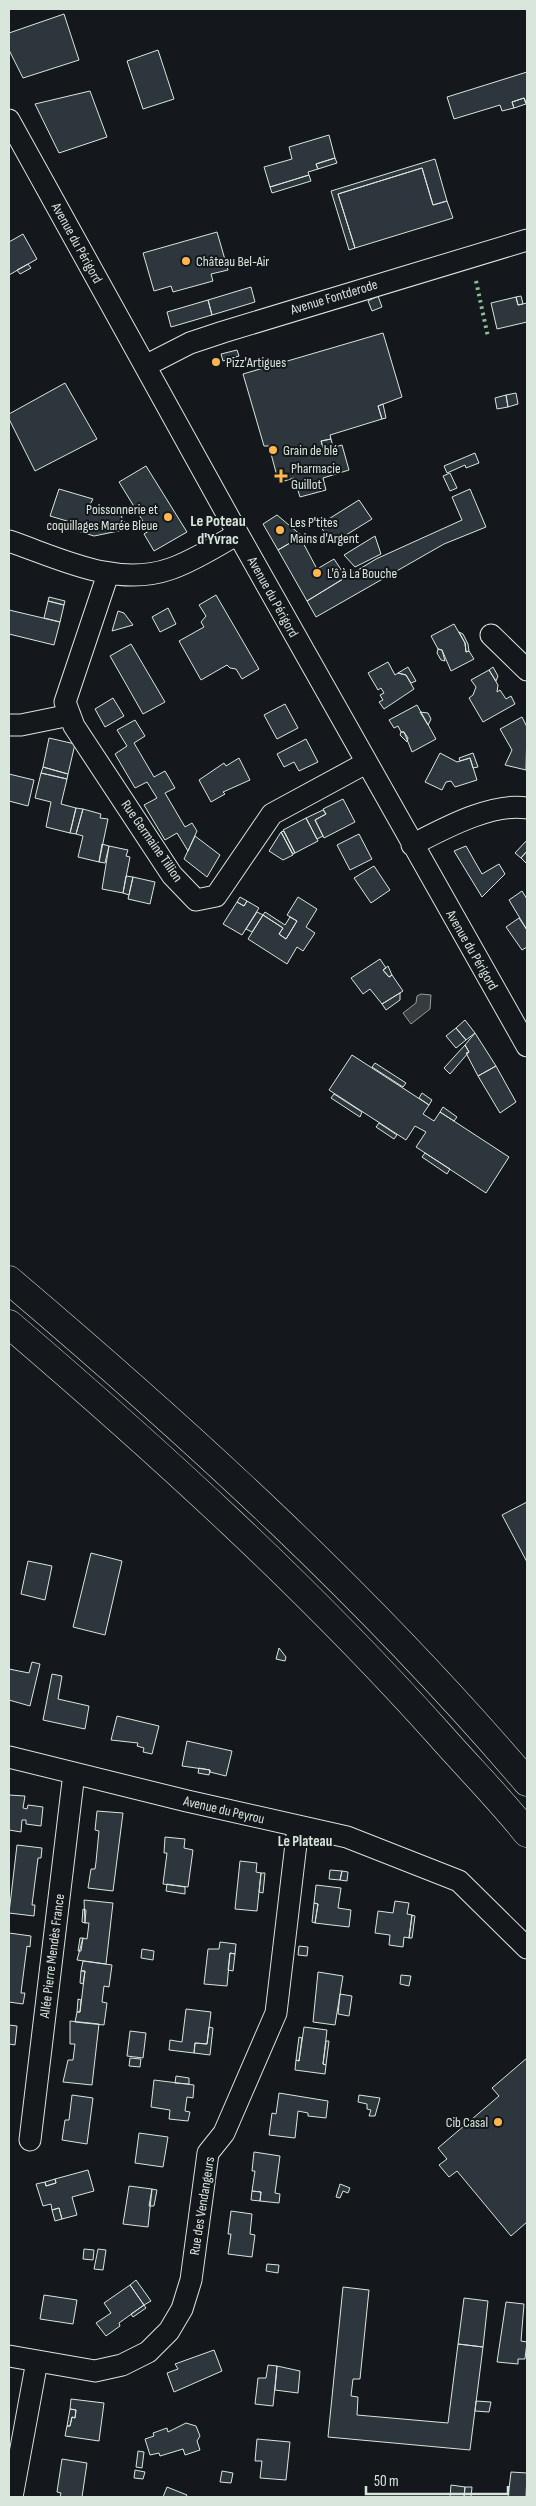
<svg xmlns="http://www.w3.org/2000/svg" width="536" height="2506" font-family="'Sofia Sans Condensed',sans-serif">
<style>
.water{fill:#363b3e;stroke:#939e99}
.building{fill:#2c363c;stroke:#d8e6dc}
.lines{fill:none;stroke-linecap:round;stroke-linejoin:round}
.minor-casing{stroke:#d8e6dc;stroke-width:23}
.highway-casing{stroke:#d8e6dc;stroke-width:29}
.minor{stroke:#14181c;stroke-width:21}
.highway{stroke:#14181c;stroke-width:28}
.hedge{stroke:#8ac095;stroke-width:4;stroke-dasharray:2.5 4;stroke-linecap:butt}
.poi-dot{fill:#ffb74d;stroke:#14181c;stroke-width:2}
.labels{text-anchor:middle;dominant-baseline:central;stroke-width:4;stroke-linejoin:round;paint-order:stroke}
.street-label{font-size:14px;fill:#d8e6dc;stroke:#14181c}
.poi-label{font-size:14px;fill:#d8e6dc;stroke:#14181c;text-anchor:start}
.neighbourhood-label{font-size:15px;font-weight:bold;fill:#d8e6dc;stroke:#14181c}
.quarter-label{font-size:16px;font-weight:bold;fill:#d8e6dc;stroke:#14181c}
</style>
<rect width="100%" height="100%" fill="#14181c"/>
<!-- water -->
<path class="water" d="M421,994L431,995L430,1009L411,1024L403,1013L416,1003L417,996Z"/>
<!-- building -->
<path class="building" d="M64,14L79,60L23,78L9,50V33Z
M158,50L174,99L143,109L127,61Z
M527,72V104L524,98L512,102L514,108L502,111L500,105L454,119L447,97Z
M90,91L107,137L59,153L35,104Z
M524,98L526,104L514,108L512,102Z
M329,135L335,158L316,164L318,169L308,172L309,175L270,187L264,167L292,159L289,147Z
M335,158L337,163L318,169L316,164Z
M435,159L447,201L433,205L422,168L338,194L355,248L349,250L331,191Z
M422,168L433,205L447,201L453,218L355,248L338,194Z
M309,175L311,181L272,193L270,187Z
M217,232L228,270L211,274L213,281L173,292L171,286L154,291L143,253Z
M23,234L37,259L9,275V242Z
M28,264L31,268L20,274L17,270Z
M251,287L255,302L212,315L208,300Z
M378,296L382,307L372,311L368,301Z
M521,296L523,304L518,305L516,297Z
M516,297L518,305L527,303V322L497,329L491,303Z
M208,300L212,315L171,327L167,312Z
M383,333L402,397L378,406L382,419L330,435L331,439L321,441L324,450L342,445L349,470L323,478L326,490L300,497L294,478L281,482L278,480L269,446H264L243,374Z
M237,350L239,356L223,361L221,354Z
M65,383L97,439L35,471L9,419V414Z
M516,393L518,404L508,407L506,395Z
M506,395L508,407L497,409L495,398Z
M383,404L386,418L382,419L378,406Z
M331,439L333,447L324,450L321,441Z
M475,453L479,463L466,468L465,465L447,473L444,466Z
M146,466L187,532L154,551L144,534L149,531L119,482Z
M450,473L457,488L450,491L443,476Z
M59,489L93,499L89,506L100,511L116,506L128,529L94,536L75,530L77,524L50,516Z
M470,489L486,527L444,544L316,617L307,601L376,559L462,520L452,497Z
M359,500L372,519L333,543L319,525Z
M277,515L302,536L278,550L263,524Z
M375,536L381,554L355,567L344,555Z
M300,537L317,569L334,559L346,577L307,601L278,550Z
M216,595L259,669L242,679L236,669L230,668L227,665L201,680L179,641L204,627L201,622L206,616L199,605Z
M49,597L65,601L64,605L48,601Z
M48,601L64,605L60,622L44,618Z
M168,608L176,624L160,632L152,617Z
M9,610L60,622L54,645L9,634Z
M118,611L124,613L133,625L112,631Z
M454,624L465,643L466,652L469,651L474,659L451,671L442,650L438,649L431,636Z
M459,632L463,634L468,644L469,651L466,652L465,643Z
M131,644L165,702L143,714L110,656Z
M438,649L442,650L445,661L441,660L437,653Z
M388,662L395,675L398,673L406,675L414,689L384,709L379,702L383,700L380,695L384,693L381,688L378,690L368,673Z
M408,667L416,681L411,683L406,675L398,673Z
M493,667L498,676L496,681L489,670Z
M489,670L498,685L497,692L500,690L506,699L511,696L515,704L483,722L469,698L473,695L476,687L471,680Z
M113,698L124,716L105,727L95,709Z
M285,704L298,728L277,739L264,715Z
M417,705L436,739L412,752L404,732H401L398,726L394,728L389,720Z
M420,712L428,713L431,719L428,725Z
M522,717L527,727L526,770L505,765L512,750L500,729Z
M135,720L145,736L134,743L154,777L165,771L175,788L165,793L185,827L192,823L197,831L188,851L177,833L165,840L144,805L157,798L147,782L135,788L115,754L127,746L117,730Z
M401,732H404L408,738L407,742L400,735Z
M49,738L75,744L68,774L43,767Z
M306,739L318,762L299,771L294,762L284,767L277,754Z
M440,753L457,762L470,758L477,780L455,787L451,781L446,782L442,790L425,782Z
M473,753L478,767L473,768L470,758L460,761L459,758Z
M239,758L250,780L223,792L225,794L211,802L199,780L224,763L226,766Z
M43,767L68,774L67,779L41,773Z
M41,773L67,779L61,804L76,808L70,833L46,827L51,802L35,798Z
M9,774L34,780L28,806L9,801Z
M343,799L355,822L324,838L315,820L326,814L323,809Z
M76,808L83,809L76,834L70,833Z
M83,809L101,814L100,818L108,819L99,862L78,857L83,836L76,834Z
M323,810L326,814L315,820L323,836L317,839L306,818Z
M306,818L318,841L295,853L283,830Z
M284,831L295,853L293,854L281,832Z
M281,832L293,855L283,860L269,851Z
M359,834L372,859L350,870L337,845Z
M195,836L220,855L207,877L184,859Z
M527,840V851L521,858L515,853Z
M102,844L109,846L105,863L99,862Z
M109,846L128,850L126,856L130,857L123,893L102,889Z
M466,846L482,874L499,864L505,874L482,897L454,851Z
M527,851V864L521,858Z
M374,866L390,890L371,903L354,878Z
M126,876L133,877L129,895L123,893Z
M133,877L155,882L150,904L128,899Z
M522,891L527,899V930L509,900Z
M240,897L247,901L244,906L237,902Z
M298,897L317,909L306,927L315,933L303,951L297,947L287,964L248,939L263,915L283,928L279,934L286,939L297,921L287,915Z
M247,901L259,908L242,935L223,924L237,902L244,906Z
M257,912L263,915L252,932L246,929Z
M265,912L285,925L290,917L297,921L286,939L279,934L283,928L263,915Z
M519,918L527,930V947L522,950L506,927Z
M380,959L386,968L383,970L389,977L392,975L403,991L382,1004L370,989L363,994L351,978Z
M388,966L392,975L389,977L383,970Z
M400,993V1000L386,1010L382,1004Z
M465,1020L475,1033L466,1040L456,1028Z
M456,1028L466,1040L456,1048L446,1036Z
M475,1033L496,1066L478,1076L466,1053L469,1052L465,1045Z
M465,1045L469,1052L450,1074L444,1068Z
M352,1055L429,1105L423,1114L434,1121L440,1112L509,1157L486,1193L416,1147L426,1132L415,1126L406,1140L329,1090Z
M375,1063L406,1083L403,1087L372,1067Z
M496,1066L516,1102L500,1113L478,1076Z
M422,1093L432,1100L429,1105L419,1098Z
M334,1094L362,1112L360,1117L331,1098Z
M443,1107L457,1117L454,1121L440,1112Z
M379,1123L397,1135L394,1139L376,1127Z
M425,1153L450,1169L447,1174L422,1157Z
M527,1502V1562L502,1515Z
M91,1553L122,1561L105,1635L73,1627Z
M28,1561L52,1566L45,1600L21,1594Z
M279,1648L286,1657L285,1661L276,1659Z
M32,1662L40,1664L30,1706L9,1700V1669L29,1673Z
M52,1674L62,1676L58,1699L89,1706L85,1729L43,1720Z
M117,1716L159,1726L152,1754L143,1752L144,1748L137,1746L138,1743L111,1740Z
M187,1741L232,1751L226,1776L210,1772V1770L182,1766Z
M199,1768L210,1770L209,1775L198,1773Z
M9,1795L25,1796L23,1808L27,1809L28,1805L43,1807L41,1826L26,1824V1820H22L21,1832L9,1830Z
M97,1811L123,1813L113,1891L88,1888L91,1869H95L96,1862L99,1831L95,1830Z
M165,1837L185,1839L184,1848L193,1850L188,1887L163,1884L167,1853H164Z
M17,1845L42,1848L41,1858H38L33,1897L32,1905H35L34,1916L9,1913Z
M240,1861L257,1863L256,1872L261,1873L257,1911L235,1909Z
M330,1870L342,1871L340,1880L329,1879Z
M342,1871L348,1872L347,1881L340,1880Z
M261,1873H265L263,1893L259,1892Z
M167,1884L185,1887V1894L166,1891Z
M316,1885L341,1888L338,1908L351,1910L349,1927L315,1923L318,1904L314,1903Z
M84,1900L113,1903L106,1964L77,1960L83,1938L87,1939L89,1923H85Z
M395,1901L409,1903L407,1914L412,1915L409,1938L404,1937L403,1947L389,1945L390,1935L375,1933L378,1911L393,1913Z
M314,1903L318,1904L315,1923L312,1922Z
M83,1909L86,1910L85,1923L82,1922Z
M412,1915L415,1916L412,1938H409Z
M9,1933L31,1936L30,1947L27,1946L22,1985L21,1993H25L23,2004L9,2002Z
M80,1938H83L81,1951H78Z
M220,1942L236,1944L235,1954L230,1953L227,1986L204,1984L208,1949H219Z
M299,1946L308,1947L307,1956L298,1955Z
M142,1949L154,1951L153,1960L141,1958Z
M230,1953L235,1954L233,1971L228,1970Z
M83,1961L112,1965L109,1987L104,1986L102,2002L107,2003L104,2025L75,2022L77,2012H80L85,1971H81Z
M81,1971H85L83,1984L80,1983Z
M318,1972L343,1976L335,2025L313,2022Z
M401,1975L411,1976L409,1986L400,1984Z
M340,1994L352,1996L349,2016L338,2014Z
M78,1999L81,2000L80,2012H77Z
M186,2009L211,2012L207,2044L195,2043L194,2053L169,2050L170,2040L182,2042Z
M70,2021L99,2024L92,2085L63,2082L68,2060H73L75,2044H70Z
M9,2025L17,2026L15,2045L9,2044Z
M209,2027L213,2028L210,2055L194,2053L195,2043L207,2044Z
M304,2027L327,2030L323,2064L326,2065L325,2074L295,2070L296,2060L299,2061Z
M130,2031L146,2033L143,2058L127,2056Z
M299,2037L302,2038L299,2061L296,2060Z
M326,2041H329L326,2065L323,2064Z
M130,2058L141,2059L140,2067L129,2066Z
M527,2058V2222L511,2236L457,2171L449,2177L439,2165L447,2159L438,2148L499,2096L492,2088Z
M176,2076L189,2078V2084L175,2083Z
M154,2080L194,2085L193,2098L187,2097L185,2111L190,2112L188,2121L169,2119L170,2110L151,2107Z
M279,2093L328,2101L326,2118L308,2116V2113L298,2111L295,2138L269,2135L272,2113L276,2114Z
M72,2095L93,2098L87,2144L62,2140L65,2120H69Z
M359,2095L380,2098L375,2116H369L371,2110L367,2109V2104L358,2102Z
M139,2133L168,2137L163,2167L135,2163Z
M254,2152L280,2156L275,2193L280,2194L279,2203L260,2201L261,2192L252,2191L255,2171H252Z
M88,2170L94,2191L72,2197L77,2215L62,2219L59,2208L52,2210L51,2204L43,2206L36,2184L45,2182L46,2186L56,2183L55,2179Z
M55,2179L56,2183L46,2186L45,2182Z
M340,2184L350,2188L348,2193L343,2191L340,2198L336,2197Z
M129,2186L152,2189L148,2227L123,2224Z
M152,2189L157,2190L154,2206H149Z
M252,2191L261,2192L260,2201L251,2200Z
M59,2208L62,2219L55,2221L52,2210Z
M231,2211L252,2214L250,2234L255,2235L252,2257L228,2254L231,2234H228Z
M84,2249L94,2250L93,2260L83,2259Z
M98,2249L106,2250L103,2270L94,2269Z
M267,2264L279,2265L278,2273L266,2271Z
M136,2280L151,2301L144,2305L130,2285Z
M130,2285L144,2305L119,2323L120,2326L106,2336L96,2323L111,2313L104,2303Z
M343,2287L369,2290L360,2379H353L351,2396L358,2397L357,2415L448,2423L458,2344L483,2347L470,2450L328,2437Z
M44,2295L77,2300L73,2324L40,2319Z
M464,2298L488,2301L483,2347L458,2344Z
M506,2302L524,2304L521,2341L527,2342L525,2359H518V2364L497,2362Z
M144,2305L146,2308L133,2317L131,2314Z
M214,2350L222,2371L174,2392L167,2373L178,2369L175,2364Z
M268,2365L277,2366L273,2406L255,2404L258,2378H266Z
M277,2366L300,2371L298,2393L275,2390Z
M71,2399L104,2403L99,2441L65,2436L67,2426H70L72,2417L75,2418L76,2410L70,2409Z
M476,2401L491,2402L489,2412L475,2411Z
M70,2409L76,2410L75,2418L72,2417L70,2426H67Z
M186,2423L196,2426L200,2436L197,2441L200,2450L185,2455L183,2449L160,2456L159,2453L150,2455L145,2439L154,2436L153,2433L167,2428L168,2432Z
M257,2439L290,2442L286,2480L260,2478L262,2461H255Z
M138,2451L144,2452L142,2468L136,2467Z
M62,2459L87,2463L82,2497H60L61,2493L57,2492Z
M135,2470L145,2472L143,2479L134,2478Z
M222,2471L233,2473L231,2483L220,2482Z
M511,2472L527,2473L526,2497H508Z
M451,2485L465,2487L464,2497H450Z
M167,2487L187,2495L186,2497H163Z
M465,2487H472L471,2497H464Z"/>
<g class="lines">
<defs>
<path id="minor" d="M9,120L238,534L527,1046
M145,366L190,343L223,332L527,240
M9,541C59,558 116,588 170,569C194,561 216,546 238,534
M108,574L65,702L74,726L172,875L196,900L216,896L272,814L366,763
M491,635L527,670
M9,725H21L70,715
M412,845C443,829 492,802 527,808
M9,1757L187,1801L347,1837L459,1881L527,1948
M30,2140L74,1773
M9,2356L95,2371L122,2365L148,2352L169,2331L182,2309L191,2280L208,2153L224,2133L276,2013L298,1827
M12,2497L37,2361"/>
<path id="highway" d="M9,1280C194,1437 369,1597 527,1782
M9,1324C160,1453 306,1586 439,1734C468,1767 500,1799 527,1833"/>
</defs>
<!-- minor casing -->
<use href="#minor" class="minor-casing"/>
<!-- highway casing -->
<use href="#highway" class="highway-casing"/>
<!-- minor -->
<use href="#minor" class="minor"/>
<!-- highway -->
<use href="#highway" class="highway"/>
<!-- hedge -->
<path class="hedge" d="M476,281L488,337"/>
</g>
<!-- markers -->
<g class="poi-dot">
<circle cx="186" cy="261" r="5"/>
<circle cx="216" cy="362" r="5"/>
<circle cx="273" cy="450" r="5"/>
<path d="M278.5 468.5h5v5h5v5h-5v5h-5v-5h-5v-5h5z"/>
<circle cx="168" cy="517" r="5"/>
<circle cx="280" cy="530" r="5"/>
<circle cx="317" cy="573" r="5"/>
<circle cx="498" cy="2122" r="5"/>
</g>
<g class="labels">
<!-- street labels -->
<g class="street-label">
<text transform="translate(77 243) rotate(61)">Avenue du Périgord</text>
<text transform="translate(334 297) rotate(-17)">Avenue Fontderode</text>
<text transform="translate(273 597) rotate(61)">Avenue du Périgord</text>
<text transform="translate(152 841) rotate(55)">Rue Germaine Tillion</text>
<text transform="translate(472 950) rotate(60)">Avenue du Périgord</text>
<text transform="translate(224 1810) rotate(13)">Avenue du Peyrou</text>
<text transform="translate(52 1956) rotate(-83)">Allée Pierre Mendès France</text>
<text transform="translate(202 2206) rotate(-81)">Rue des Vendangeurs</text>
</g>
<!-- poi labels -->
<g class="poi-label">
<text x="196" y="261">Château Bel-Air</text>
<text x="226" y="362">Pizz'Artigues</text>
<text x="283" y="450">Grain de blé</text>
<text x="291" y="468">Pharmacie<tspan x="291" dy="16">Guillot</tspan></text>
<text x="158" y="509" text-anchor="end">Poissonnerie et<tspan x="158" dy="16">coquillages Marée Bleue</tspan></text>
<text x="290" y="522">Les P'tites<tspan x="290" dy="16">Mains d'Argent</tspan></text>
<text x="327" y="573">L'ô à La Bouche</text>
<text x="488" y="2122" text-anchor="end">Cib Casal</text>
</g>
<!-- neighbourhood labels -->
<g class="neighbourhood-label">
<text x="305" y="1841">Le Plateau</text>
</g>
<!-- quarter labels -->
<g class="quarter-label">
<text x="218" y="521">Le Poteau<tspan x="218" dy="18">d'Yvrac</tspan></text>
</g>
</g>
<!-- border -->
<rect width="536" height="2506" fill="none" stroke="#d8e6dc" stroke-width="20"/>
<!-- scale -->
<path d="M366 2486v8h142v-8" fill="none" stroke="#d8e6dc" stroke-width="2.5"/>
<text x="374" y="2486" font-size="15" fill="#d8e6dc" stroke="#14181c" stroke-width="4" paint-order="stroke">50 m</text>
</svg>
